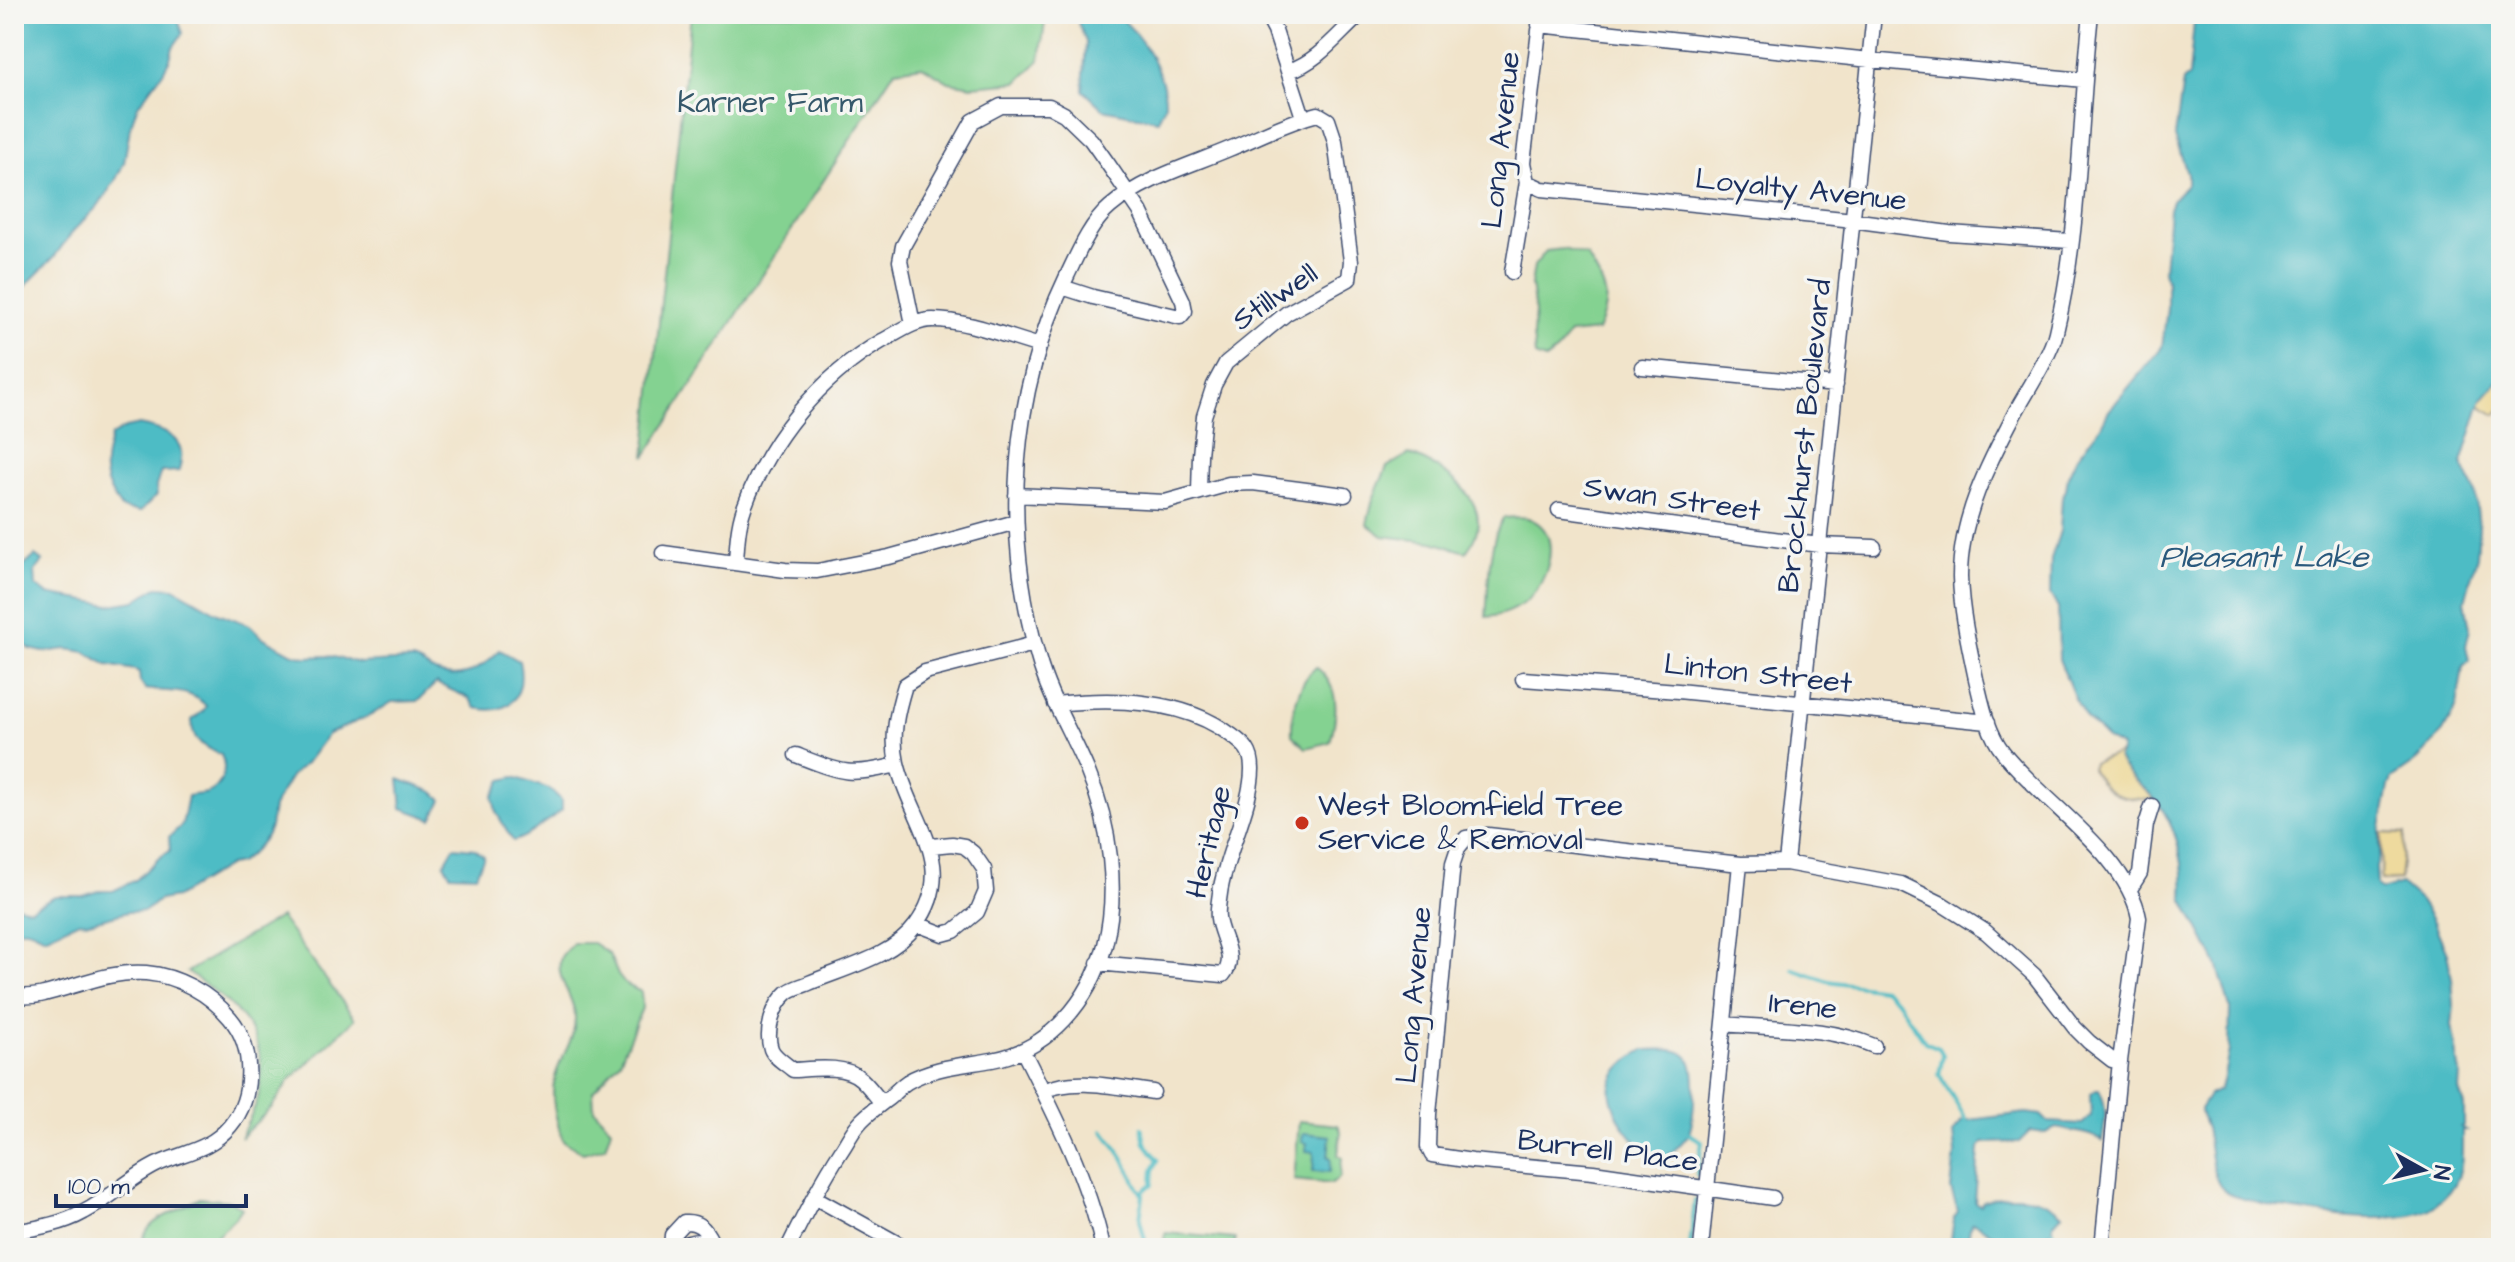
<svg xmlns="http://www.w3.org/2000/svg" width="2515" height="1262" font-family="'Architects Daughter',sans-serif">
<style>
.green{fill:#84d291;stroke:#508078;stroke-width:2}
.sand{fill:#eeda9e;stroke:#84847e;stroke-width:2}
.water{fill:#4ebcc5;stroke:#347692;stroke-width:2}
.lines{fill:none;stroke-linecap:round;stroke-linejoin:round}
.stream{stroke:#4ebcc5;stroke-width:4}
.minor-casing{stroke:#3b4a6e;stroke-width:17}
.minor{stroke:#fff;stroke-width:14}
.poi-dot{fill:#c8321e;stroke:#f6f6f2;stroke-width:3}
.labels{text-anchor:middle;dominant-baseline:central;stroke-width:7;stroke-linejoin:round;paint-order:stroke}
.park-label{font-size:30px;fill:#35586b;stroke:#f6f6f2}
.street-label{font-size:30px;fill:#1b2f5e;stroke:#f6f6f2}
.poi-label{font-size:30px;fill:#1b2f5e;stroke:#f6f6f2;text-anchor:start}
.water-label{font-size:32px;font-style:italic;fill:#2a597d;stroke:#f6f6f2}
</style>
<rect width="100%" height="100%" fill="#f6f6f2"/>
<filter id="ink" filterUnits="userSpaceOnUse"><feTurbulence type="fractalNoise" baseFrequency=".0125" numOctaves="2"/><feDisplacementMap in="SourceGraphic" scale="16" xChannelSelector="R" yChannelSelector="G"/><feConvolveMatrix kernelMatrix="1 2 1 2 8 2 1 2 1" color-interpolation-filters="sRGB"/></filter>
<filter id="wash" filterUnits="userSpaceOnUse"><feTurbulence type="fractalNoise" baseFrequency=".006" numOctaves="4" result="noise"/><feDisplacementMap in="SourceGraphic" scale="32" xChannelSelector="R" yChannelSelector="G"/><feGaussianBlur stdDeviation="1.8" result="paint"/><feColorMatrix in="noise" values="0 0 0 0 0 0 0 0 0 0 0 0 0 0 0 0 0 1.4 0 .05"/><feComposite in="paint" operator="in"/></filter>
<g filter="url(#wash)">
<rect width="100%" height="100%" fill="#f1e4cb"/>
<!-- green -->
<path class="green" d="M691,14H1041L1045,22L1040,60L1018,82L972,86L949,82L922,66L895,70L645,457Z
M1563,249L1587,256C1605,287 1613,297 1597,331L1569,334L1557,351L1545,360L1535,356L1533,335L1535,312L1531,285L1534,266L1546,251Z
M1409,454C1448,470 1502,506 1466,552L1433,542L1383,536L1367,524L1373,499L1387,467Z
M1503,518C1510,518 1521,516 1528,518C1561,530 1551,570 1535,592C1524,606 1504,616 1486,617C1489,586 1487,545 1503,518Z
M1316,667C1340,686 1338,714 1330,742L1306,748L1292,735C1291,713 1298,682 1316,667Z
M280,917L355,1019L289,1081L272,1107L240,1138C246,1125 254,1111 258,1098C273,1033 234,1004 187,972Z
M573,943H593L609,954L618,975L625,984L641,992L642,1008L620,1061L593,1091L594,1109L611,1129L605,1147L583,1153L563,1141C556,1120 549,1096 556,1074C562,1055 576,1037 575,1016C574,995 554,979 561,957C563,953 570,947 573,943Z
M1299,1121L1338,1125L1341,1131L1338,1155L1342,1158L1340,1177L1332,1184L1294,1180Z
M200,1198L231,1201L242,1208L236,1217L204,1248H141C144,1226 157,1219 176,1211C184,1207 192,1202 200,1198Z
M1165,1233L1235,1239L1234,1248H1163Z"/>
<!-- sand -->
<path class="sand" d="M2501,378V409L2496,415L2479,405L2487,393Z
M2119,753C2121,774 2142,785 2155,800C2124,798 2107,799 2091,768L2093,763Z
M2382,833L2405,834L2400,880L2381,881Z"/>
<!-- water -->
<path class="water" d="M14,14H176L183,33L173,47L170,59L163,72L137,107L130,128L124,163L115,181L97,207L74,230L54,257L14,297Z
M1080,14H1116C1139,32 1165,72 1165,102C1165,108 1160,115 1158,120L1103,109L1083,90L1086,42L1078,22Z
M2198,14H2501V378L2482,399L2462,463L2475,491L2479,527L2477,556L2465,601L2470,628L2466,646L2469,660L2463,666L2457,706L2443,732L2415,763L2392,779L2389,786L2380,832V854L2376,867L2377,886L2381,890L2401,884L2420,901L2434,923L2447,953L2452,979L2454,1005L2452,1025L2460,1074L2459,1090L2464,1106V1125L2461,1127L2466,1130H2462C2462,1165 2465,1183 2434,1206C2419,1217 2392,1218 2374,1218C2348,1219 2233,1206 2220,1186C2210,1170 2211,1151 2207,1133C2206,1124 2200,1118 2200,1109L2209,1095L2219,1090L2223,1082L2229,1050L2230,1008L2217,964L2183,898C2186,860 2175,817 2146,790C2132,776 2128,777 2118,758L2121,747L2108,740L2086,718L2076,701L2065,674L2059,659L2058,608L2050,594L2051,559L2060,531L2062,497L2066,490L2068,476L2077,457L2101,426L2108,412L2162,347L2167,309V281L2164,271L2169,209L2172,201L2187,184V173L2175,137L2183,81L2189,76L2194,22Z
M139,425C154,428 178,433 181,452C182,457 180,466 179,471L161,472L156,486L157,495L140,512L121,508C102,483 101,466 111,436L125,428Z
M35,556L43,562L35,571L36,586L47,594L110,605L135,601L157,587L174,588L218,613L250,625L262,637L291,653L305,657L329,656L360,663L412,660C421,662 427,668 435,672C462,683 482,668 500,650L519,661C526,694 511,716 476,708L469,698L436,683L418,701L392,702L371,715L328,734L306,763L291,776L281,793L273,807L270,827L266,836L253,852L239,863L229,865L176,897L159,900L145,911L128,912L89,922L79,921L45,937C35,932 26,925 14,931V905L30,909L55,896H83L99,891H113L136,880L160,857L170,851L169,837L182,825L188,796C194,794 200,795 207,793C222,788 228,768 221,755C204,746 191,742 192,720L203,711L206,706C188,687 167,693 145,689L140,682L139,672L135,670L107,665L85,652L67,649L43,652L30,649L21,641L14,640V575Z
M514,777L550,789L562,801V810C549,819 526,839 513,841L496,812L493,797L502,780Z
M399,779L434,792L442,800L432,819L402,808Z
M454,847L475,849L484,856L476,875L450,874L444,864Z
M1644,1050C1657,1050 1676,1047 1687,1056C1698,1066 1695,1123 1688,1135C1683,1143 1673,1151 1666,1158C1641,1160 1606,1109 1611,1085C1615,1068 1630,1058 1644,1050Z
M2096,1090H2099C2108,1106 2105,1124 2102,1141C2091,1133 2071,1131 2056,1128L2046,1133L2030,1131L2019,1142L1983,1143L1979,1149L1975,1203L1981,1205L1983,1201C2010,1193 2041,1193 2062,1214L2053,1224L2052,1231C2034,1239 2009,1242 1991,1233C1984,1229 1981,1225 1973,1223L1971,1224L1966,1248H1950L1954,1218L1958,1212L1951,1190L1955,1153L1953,1133L1962,1121L2026,1113L2041,1115L2048,1122L2082,1124L2091,1116L2090,1095Z
M1303,1133L1330,1136L1328,1157L1331,1158L1330,1172L1313,1171L1314,1152L1306,1151L1307,1143L1302,1142Z"/>
<g class="lines">
<!-- stream -->
<path class="stream" d="M1793,969L1828,981L1883,989L1898,1002L1925,1042L1939,1048L1943,1055L1939,1074L1966,1120
M1103,1130C1111,1142 1121,1151 1127,1165C1133,1176 1135,1185 1143,1195L1140,1220L1147,1248
M1689,1134L1702,1141L1697,1175
M1141,1193L1152,1184L1153,1170L1158,1160L1145,1143L1142,1128
M2052,1231L2060,1241L2063,1248
M1690,1248L1695,1201"/>
</g>
</g>
<g filter="url(#ink)">
<g class="lines">
<defs>
<path id="minor" d="M1266,14L1275,31L1303,117
M2091,14C2079,119 2081,229 2056,332C2051,355 2027,391 2015,413C1988,464 1960,518 1960,577C1961,611 1969,646 1976,679C1982,703 1987,732 2003,752C2042,802 2128,855 2139,918L2120,1061L2102,1248
M1539,25L1870,60L2084,80
M1289,71C1319,61 1338,34 1361,14
M1527,182L1542,189L1844,219L1949,233L2070,241
M1512,272L1527,182L1523,163L1541,14
M913,324L900,261L903,246L973,121L1001,106H1049L1064,114L1091,140L1108,164L1140,211L1183,301L1185,311L1180,317L1093,297L1062,287
M1642,367L1836,385
M1016,495L1165,502L1229,484L1253,483L1345,495
M1559,510L1819,545L1874,547
M663,553L785,570L817,571L889,557L1016,522
M736,562C737,544 738,525 744,508C768,440 820,377 882,341C898,333 914,320 933,320C966,320 1008,337 1040,346
M1523,679L1678,691L1988,722
M1055,704C1112,698 1183,698 1231,735C1245,745 1252,751 1252,769C1252,806 1225,855 1220,893C1219,901 1217,910 1218,918C1220,937 1238,958 1223,975L1098,963
M796,755C842,773 849,777 897,765
M1786,863L1874,14
M2130,889L2140,873L2146,825L2152,806
M917,924L943,934L954,931L977,912L986,891L984,869L973,853L964,846L952,844L931,846
M14,997C24,996 35,997 44,994C77,986 112,970 146,973C178,976 209,993 230,1018C254,1046 255,1097 230,1126C209,1151 183,1152 156,1165C130,1178 109,1199 84,1212C63,1224 38,1228 14,1232
M1724,1024C1774,1029 1827,1026 1874,1046
M1023,1051C1055,1114 1088,1179 1103,1248
M1043,1091C1076,1076 1118,1088 1153,1092
M882,1103C875,1095 869,1086 861,1079C845,1064 813,1069 793,1070C786,1064 774,1057 771,1049C765,1032 773,1005 787,993C792,988 803,986 809,983C844,968 893,957 916,925C960,865 910,820 897,763C891,736 897,711 905,685L925,672L1034,644
M814,1197L906,1248
M1773,1198L1593,1172L1472,1161L1432,1155L1428,1147L1429,1114L1453,863L1458,848L1466,838L1488,835L1740,864L1786,863L1901,884L1942,904L1986,932L2034,975L2075,1028L2089,1042L2112,1060L2120,1061
M671,1248L672,1235L684,1222C698,1221 705,1228 711,1241
M677,1248C692,1239 708,1239 723,1248
M788,1248C804,1215 821,1182 841,1151C848,1141 853,1129 862,1120C870,1112 881,1104 890,1097C895,1092 901,1086 907,1082C932,1067 964,1065 992,1060C1050,1049 1090,1001 1105,945C1119,890 1110,824 1088,772C1072,733 1049,698 1038,657C1002,530 1010,395 1067,276C1078,253 1090,224 1110,207C1144,178 1189,166 1229,149C1259,137 1286,122 1318,114L1328,120L1335,141L1351,261L1349,279L1287,313L1226,363L1214,385L1204,416L1200,455L1199,492
M1701,1248L1740,864"/>
</defs>
<!-- minor casing -->
<use href="#minor" class="minor-casing"/>
<!-- minor -->
<use href="#minor" class="minor"/>
</g>
</g>
<!-- markers -->
<circle class="poi-dot" cx="1302" cy="823" r="8"/>
<g class="labels">
<!-- park labels -->
<g class="park-label">
<text x="770" y="103">Karner Farm</text>
</g>
<!-- street labels -->
<g class="street-label">
<text transform="translate(1501 140) rotate(-84)">Long Avenue</text>
<text transform="translate(1801 190) rotate(6)">Loyalty Avenue</text>
<text transform="translate(1275 297) rotate(-34)">Stillwell</text>
<text transform="translate(1805 436) rotate(-84)">Brockhurst Boulevard</text>
<text transform="translate(1672 499) rotate(8)">Swan Street</text>
<text transform="translate(1758 674) rotate(6)">Linton Street</text>
<text transform="translate(1209 842) rotate(-77)">Heritage</text>
<text transform="translate(1414 995) rotate(-85)">Long Avenue</text>
<text transform="translate(1803 1006) rotate(6)">Irene</text>
<text transform="translate(1608 1151) rotate(7)">Burrell Place</text>
</g>
<!-- poi labels -->
<g class="poi-label">
<text x="1318" y="806">West Bloomfield Tree<tspan x="1318" dy="34">Service &amp; Removal</tspan></text>
</g>
<!-- water labels -->
<g class="water-label">
<text x="2264" y="557">Pleasant Lake</text>
</g>
</g>
<!-- margin -->
<rect width="2515" height="1262" fill="none" stroke="#f6f6f2" stroke-width="48"/>
<!-- north arrow -->
<g transform="translate(2423 1170) rotate(98)" stroke="#f6f6f2" stroke-width="6" paint-order="stroke">
<path d="M0-6L14 30L0 20L-14 30Z" fill="#1b2f5e"/>
<text y="-12" font-size="22" font-weight="bold" text-anchor="middle" fill="#1b2f5e">N</text>
</g>
<!-- scale -->
<path d="M56 1194v12h190v-12" fill="none" stroke="#1b2f5e" stroke-width="4"/>
<text x="68" y="1194" font-size="24" fill="#1b2f5e" stroke="#f6f6f2" stroke-width="6" paint-order="stroke">100 m</text>
</svg>
